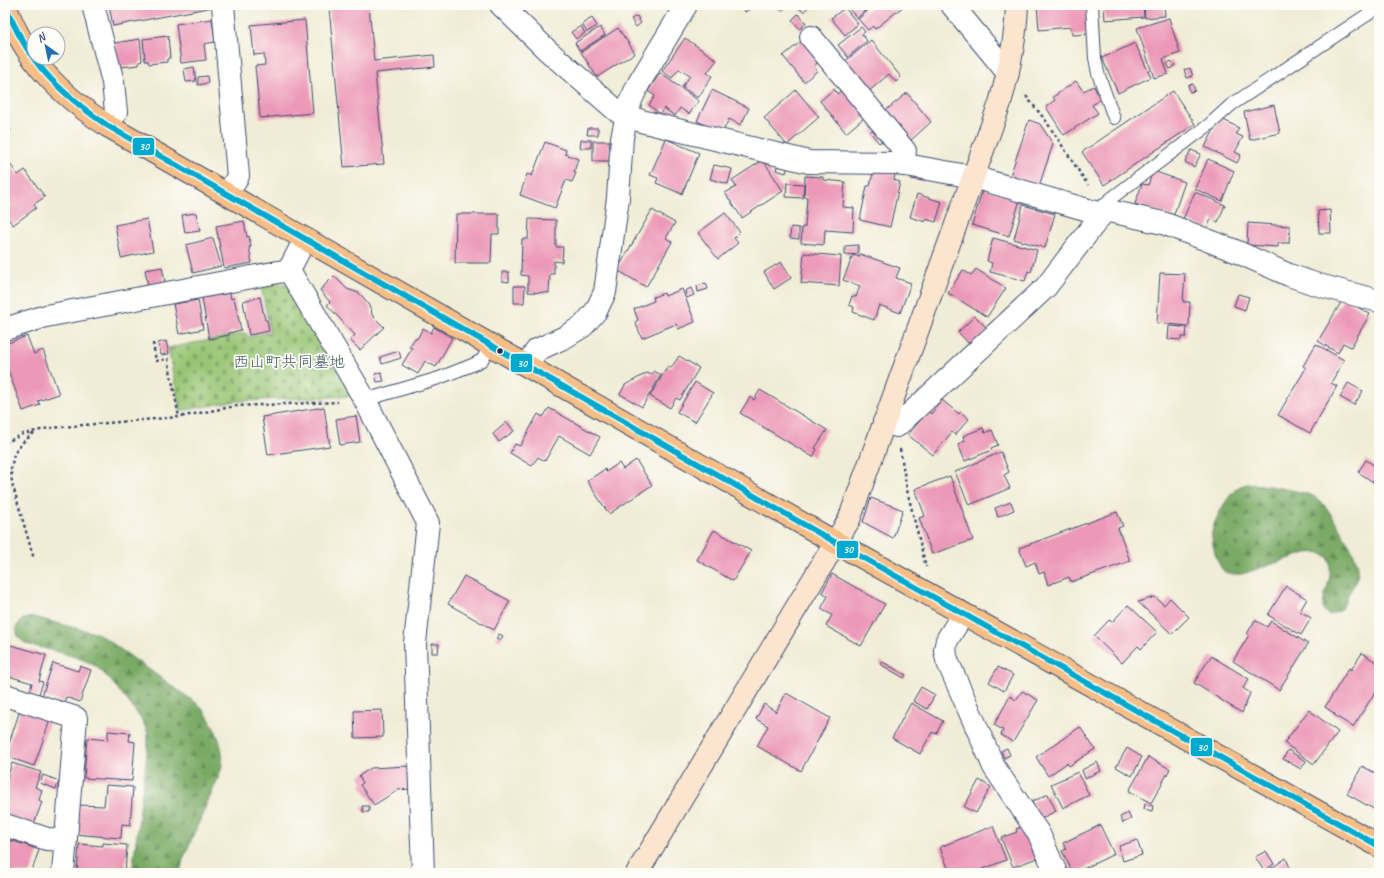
<svg xmlns="http://www.w3.org/2000/svg" width="1384" height="878" font-family="Caveat,'Klee One',sans-serif">
<style>
.forest{fill:url(#forest-firs);stroke:#4a6c62}
.cemetery{fill:url(#cemetery-stones);stroke:#5a7a68}
.building{fill:#ec99b7}
.lines{fill:none;stroke-linecap:round;stroke-linejoin:round}
.lane-casing{stroke:#3b4b70;stroke-width:14}
.street-casing{stroke:#3b4b70;stroke-width:24}
.secondary-casing{stroke:#3b4b70;stroke-width:24}
.primary-casing{stroke:#3b4b70;stroke-width:24}
.path{stroke:#3b4b70;stroke-width:2.5;stroke-dasharray:3 3;stroke-linecap:butt}
.lane{stroke:#fff;stroke-width:12}
.street{stroke:#fff;stroke-width:22}
.secondary{stroke:#fbe5cf;stroke-width:22}
.primary{stroke:#f6be87;stroke-width:22}
.bus-1-casing{stroke:#fdfcf7;stroke-width:9}
.bus-1{stroke:#00a9ce;stroke-width:6}
.bus-dot{fill:#1b2f5e;stroke:#fdfcf7;stroke-width:1.5}
.labels{text-anchor:middle;dominant-baseline:central;stroke-width:3.5;stroke-linejoin:round;paint-order:stroke}
.park-label{font-size:16px;fill:#405c64;stroke:#fdfcf7}
.line-badge{stroke:#fdfcf7;stroke-width:1.5}
.badge-label{font-size:11px;text-anchor:middle;font-weight:bold;fill:#fff}
</style>
<defs>
<pattern id="forest-firs" width="22" height="20" patternUnits="userSpaceOnUse"><rect width="22" height="20" fill="#7aaa65"/><path d="M5 1l3.5 6h-7zM16 11l3.5 6h-7z" fill="#638b56"/></pattern>
<pattern id="cemetery-stones" width="16" height="16" patternUnits="userSpaceOnUse"><rect width="16" height="16" fill="#98c573"/><path d="M2 7V4a2 2 0 0 1 4 0v3zM10 15v-3a2 2 0 0 1 4 0v3z" fill="#7ba062"/></pattern>
</defs>
<rect width="100%" height="100%" fill="#fdfcf7"/>
<filter id="ink" filterUnits="userSpaceOnUse"><feTurbulence type="fractalNoise" baseFrequency=".025" numOctaves="2"/><feDisplacementMap in="SourceGraphic" scale="8" xChannelSelector="R" yChannelSelector="G"/><feConvolveMatrix kernelMatrix="1 2 1 2 8 2 1 2 1" color-interpolation-filters="sRGB"/></filter>
<filter id="wash" filterUnits="userSpaceOnUse"><feTurbulence type="fractalNoise" baseFrequency=".012" numOctaves="4" result="noise"/><feDisplacementMap in="SourceGraphic" scale="16" xChannelSelector="R" yChannelSelector="G"/><feGaussianBlur stdDeviation="0.9" result="paint"/><feColorMatrix in="noise" values="0 0 0 0 0 0 0 0 0 0 0 0 0 0 0 0 0 1.4 0 .05"/><feComposite in="paint" operator="in"/></filter>
<g filter="url(#wash)">
<rect width="100%" height="100%" fill="#f0ecd5"/>
<!-- forest -->
<path class="forest" d="M1247,484C1261,484 1306,491 1316,498C1319,500 1322,503 1325,506C1332,514 1358,557 1358,567C1359,577 1353,587 1348,595C1342,607 1342,612 1328,615L1323,609C1323,588 1335,580 1328,557L1318,552L1306,553L1242,574C1235,574 1229,575 1224,571C1217,565 1211,542 1212,532C1214,520 1227,497 1236,489C1239,486 1244,485 1247,484Z
M33,617L99,634L199,705C211,718 225,745 222,764C222,768 220,772 219,776L183,859L180,873H132L148,744C148,739 148,733 146,728C142,717 104,670 94,665C76,655 46,649 26,644L18,637L16,627L23,619Z"/>
<!-- cemetery -->
<path class="cemetery" d="M280,283L288,286L352,396L236,401L180,411L168,348L246,333L247,337L270,332L261,286Z"/>
<g id="blocks">
<!-- building -->
<path class="building" d="M109,5H212L213,7L113,26Z
M350,5H369L374,61L434,55L435,67L375,73L384,164L344,167L329,7Z
M740,5H755L745,12Z
M778,5H784L786,7L781,11Z
M797,5H811L803,12Z
M854,5H860L865,11L857,18L849,9Z
M872,5H905L875,29L873,26L868,30L858,19L873,6Z
M1037,5H1086L1089,34L1072,35L1071,27L1039,30Z
M1104,5H1143L1144,17L1105,20Z
M1144,5H1164L1165,16L1145,18Z
M845,8L858,24L845,35L831,18Z
M798,14L806,23L800,29L792,20Z
M637,16L641,23L636,27L631,19Z
M592,18L597,26L587,32L582,24Z
M1169,18L1180,53L1163,59L1168,74L1154,78L1137,28Z
M212,19L215,42L204,44L206,60L181,63L176,24Z
M305,20L313,113L260,118L255,66L265,65L264,54L254,55L251,25Z
M581,26L585,33L576,39L571,32Z
M600,27L605,35L580,51L575,43Z
M861,27L865,32L862,34L867,41L848,57L838,45Z
M618,28L635,53L597,77L581,52Z
M168,36L170,58L167,59V62L149,64L148,61H145L143,39Z
M685,38L717,60L707,73L712,76L698,98L682,87L690,76L679,69L672,78L662,71Z
M140,39L142,61L139,62V65L121,67L120,64L117,65L115,43Z
M803,40L821,60L814,66L817,71L804,82L783,56Z
M871,40L901,77L896,82L889,74L867,93L843,63Z
M1135,43L1151,77L1118,93L1102,58Z
M1171,61L1175,65L1170,69L1167,64Z
M194,67L196,81L186,82L184,69Z
M1190,68L1193,76L1187,78L1184,70Z
M660,73L699,101L689,114L680,108L675,116L664,108L660,114L649,105L655,96L648,91Z
M207,76L208,83L198,85V77Z
M1076,81L1083,91L1094,86L1100,100L1092,105L1098,113L1064,135L1046,107L1055,100L1053,97Z
M1193,84L1195,91L1190,92L1188,85Z
M844,88L866,116L846,133L820,101L834,89L837,94Z
M712,90L749,108L741,125L729,119L722,133L697,121Z
M796,90L819,117L787,145L764,118Z
M1173,91L1195,124L1104,185L1082,152Z
M907,93L931,122L910,141L885,111Z
M1274,105L1280,133L1250,140L1244,112Z
M1220,118L1239,128L1236,134L1243,137L1235,152L1241,155L1237,163L1205,147Z
M1029,120L1040,124L1053,144L1039,186L1010,176Z
M6,125L11,130L5,136V126Z
M876,127L885,139L879,143L870,132Z
M588,128H598V135H587Z
M666,139L699,153L682,194L656,183L658,178L650,175Z
M581,140H591V148H580Z
M593,141H610L609,161H593Z
M545,142L566,150L565,154L578,159L574,172L576,173L572,182L566,180L555,208L520,195L527,174L532,176Z
M1191,150L1201,154L1194,167L1185,162Z
M5,157L18,175L25,170L45,197L34,204L36,208L13,225L5,215Z
M1208,159L1234,171L1222,201L1195,189Z
M763,160L783,191L742,218L725,193L736,187L732,180Z
M778,163L788,166L786,173L776,170Z
M714,165L732,169L728,184L710,179Z
M874,169L895,174L894,180L900,182L890,227L860,220L867,186H870Z
M912,171L926,174L924,181L911,179Z
M1153,171L1185,182L1173,217L1135,204L1142,184L1148,185Z
M805,176L823,177V180L845,182L843,207L854,208L853,232L825,230L824,245L801,243L802,227H805L807,197H804Z
M787,183L804,184L803,198L786,197Z
M983,188L1020,200L1009,236L972,225Z
M1195,192L1225,205L1218,222L1211,219L1207,229L1183,219Z
M917,194L942,202L936,222L926,219L925,222L910,217Z
M1023,205L1055,214L1045,248L1014,239Z
M652,210L675,223L666,238L672,242L646,287L617,270Z
M1330,210L1331,233H1319L1318,211Z
M196,213L200,231L185,233L182,215Z
M725,213L740,232L734,238L738,243L718,259L698,233Z
M456,214H499V234H492L491,263H455Z
M147,219L153,251L121,258L115,225Z
M529,219L556,220V247H563L562,262L554,261V274H550L549,293L528,292V276L521,275L522,239H528Z
M244,221L247,237L249,236L251,247H249L252,263L224,268L216,226Z
M1248,223L1290,226L1289,243H1278V247L1247,245Z
M791,227L799,228V239L790,238Z
M213,238L221,266L193,273L186,245Z
M993,238L1037,250L1031,272L1028,271L1025,281L990,272L992,263L987,261Z
M858,245V254L845,255V246Z
M804,253L841,256L839,286L801,283Z
M860,254L900,268L896,278L911,283L900,313L879,305L874,320L853,312L854,307L849,305L852,296L856,297L860,286L843,280L853,255L859,257Z
M781,262L791,278L774,289L764,272Z
M162,267L165,282L148,286L145,270Z
M976,269L1006,288L987,317L948,293L963,270L971,275Z
M502,272H509V282L502,281Z
M1160,273L1185,274L1183,302H1190L1189,326L1157,323Z
M334,276L347,289L359,293L364,298L371,309L372,315L384,327L360,350L350,340L355,335L327,305L330,302L320,290Z
M706,283L708,289L698,292L697,286Z
M514,286H525L524,303H514Z
M691,288L694,295L687,298L685,291Z
M682,289L695,322L678,329L676,324L642,338L635,322L638,320L634,309L654,301L653,297L664,293L665,296Z
M230,293L231,299L234,298L241,330L229,333V335L209,339L202,298Z
M1238,294L1249,297L1245,310L1234,306Z
M260,297L265,320H267L269,331L249,335L243,301Z
M1343,299L1370,314L1351,347L1343,343L1338,353L1318,341Z
M198,300L203,329L179,334L173,304Z
M975,316L989,330L971,346L958,332Z
M1169,326L1187,327L1186,337H1181V340L1168,339Z
M434,327L452,338L436,367L425,361L418,374L402,365L412,348L409,347L415,338L417,339L423,328L431,333Z
M27,336L34,354L43,350L59,394L38,401L40,405L23,411L5,362V344Z
M166,341L169,354L161,355L158,343Z
M1316,344L1344,360L1331,383L1337,386L1310,433L1278,415L1306,368L1303,366Z
M399,351L401,358L382,364L380,357Z
M679,356L699,368L680,400L676,398L670,408L650,396L668,366L671,368Z
M654,371L661,375L642,407L620,394L625,385L647,373L651,375Z
M381,372L384,381L377,382L375,374Z
M695,382L713,393L695,422L677,412Z
M1348,383L1363,391L1354,405L1340,397Z
M760,390L827,430L815,448L817,449L813,457L740,413L750,397L754,400Z
M942,400L959,414L961,412L969,419L955,435L952,432L933,455L908,435L928,411L931,414Z
M324,407L330,446L268,455L262,417Z
M549,408L600,437L590,454L559,436L545,461L538,457L532,466L510,453L515,444L520,446L538,414L543,417Z
M356,416L360,442L340,445L336,419Z
M507,422L514,431L499,442L493,434Z
M983,428L985,433L992,430L998,445L991,448L992,450L965,461L958,444L965,441L963,436Z
M1001,452L1009,472L1004,475L1010,488L969,505L955,472Z
M636,460L652,485L609,514L587,481L605,469L606,472L619,463L623,469Z
M1366,460L1379,469V486L1358,472Z
M950,476L973,540L932,554L919,518L925,516L915,489Z
M871,498L903,510L893,538L863,522Z
M1011,502L1014,510L998,517L995,508Z
M1117,512L1123,526L1118,528L1130,561L1071,582L1069,577L1048,585L1044,572L1039,574L1035,562L1026,566L1019,548Z
M714,530L751,551L733,581L697,560Z
M832,574L885,604L861,646L826,626L832,615L821,609L828,596L822,592Z
M464,576L510,601L494,630L448,604Z
M1286,586L1307,599L1300,611L1311,618L1301,635L1268,615Z
M1155,597L1164,605L1170,598L1189,617L1172,634L1138,602Z
M1128,605L1157,632L1141,649L1138,646L1122,663L1094,636L1109,620L1112,622Z
M1255,620L1267,627L1271,621L1308,644L1279,690L1233,661L1249,635L1247,634Z
M499,634L503,636L500,641L496,639Z
M432,644H439L438,653H432Z
M11,645L46,655L39,681L43,682L38,697L29,695L32,683L5,675V665Z
M1362,653L1379,664V686L1353,727L1334,715L1335,714L1325,707L1349,668L1351,670Z
M1211,656L1249,679L1243,688L1250,693L1242,713L1194,683Z
M881,661L906,675L904,678L880,664Z
M53,663L78,671L80,666L91,670L80,702L66,697L64,703L42,696Z
M998,667L1013,675L1004,691L989,682Z
M921,687L935,695L927,709L913,701Z
M1022,691L1038,700L1013,742L1001,735L1003,730L994,725L1010,696L1016,700Z
M786,693L830,718L801,771L757,746L768,726L756,719L764,704L776,712Z
M911,703L943,721L936,734L932,732L920,754L892,738Z
M20,710L50,720L34,766L5,756Z
M382,710L383,737L355,738L354,711Z
M1309,710L1338,732L1314,764L1284,743Z
M1080,727L1095,749L1069,766L1067,763L1048,776L1036,757Z
M108,731L130,733L129,741L135,742L132,781L84,778L87,738L108,740Z
M1007,748L1010,755L1004,758L1001,751Z
M1127,748L1142,757L1132,776L1116,767Z
M1288,750L1306,761L1301,769L1283,759Z
M1148,757L1170,769L1151,803L1129,791Z
M1097,762L1101,771L1085,778L1082,770Z
M12,763L41,772L35,787L42,790L39,800L42,802L34,824L5,815V784Z
M409,766L410,789L398,790L374,805L360,785L363,783L359,776L371,768Z
M1362,766L1379,775V812L1347,794Z
M1078,772L1089,795L1063,808L1051,784Z
M43,775L59,781L56,789L40,783Z
M979,780L991,787L976,813L964,807Z
M106,785L133,787L130,825L122,824L121,838L73,834L76,805L104,806Z
M1048,794L1056,811L1040,819L1032,802Z
M1145,804L1153,806L1152,811L1144,809Z
M362,806H369V812H363Z
M1128,813L1131,819L1123,823L1120,817Z
M1100,825L1114,854L1075,873H1073L1062,851L1066,849L1063,843Z
M993,826L1006,860L973,873H950L940,847Z
M1025,826L1037,858L1013,867L1001,838L1017,832L1016,829Z
M11,840L39,850L31,873H5V858Z
M1137,840L1142,855L1123,861L1119,846Z
M103,843L127,845L125,873H77L79,844L103,846Z
M1266,851L1274,864L1264,871L1255,857Z
M1286,858L1292,873H1271L1269,870Z"/>
</g>
</g>
<g filter="url(#ink)">
<use href="#blocks" fill-opacity="0" stroke="#3b4b70" stroke-width="1"/>
<g class="lines">
<defs>
<path id="lane" d="M1092,5L1095,58L1098,73L1114,118
M1105,210L1109,200L1210,124L1231,105L1379,7
M365,400L439,378L472,365L482,360L491,345"/>
<path id="street" d="M93,5L113,82L116,112L108,126
M223,5L238,176L228,194
M501,5L547,50L617,111L641,121L809,162L895,163L973,177L1102,214
M952,5L1008,73
M811,37L905,151L903,165
M289,270L365,400L428,523L415,643L423,873
M5,329L46,316L289,270L305,239
M526,365L537,350L565,337L583,326L596,311L605,292L618,198L622,138L627,115L631,100L639,83L686,5
M884,422L897,426L1046,287L1105,210L1163,223L1233,250L1289,275L1315,284L1379,301
M963,614L947,640L945,650L947,660L994,767L1039,834L1056,873
M5,695L76,718L63,873
M5,825L47,839L66,840"/>
<path id="secondary" d="M637,873L849,520L1000,103C1009,71 1016,39 1017,5"/>
<path id="primary" d="M5,5C25,60 59,94 108,126L817,532L1379,846"/>
</defs>
<!-- lane casing -->
<use href="#lane" class="lane-casing"/>
<!-- street casing -->
<use href="#street" class="street-casing"/>
<!-- secondary casing -->
<use href="#secondary" class="secondary-casing"/>
<!-- primary casing -->
<use href="#primary" class="primary-casing"/>
<!-- path -->
<path class="path" d="M1026,96L1046,121L1088,185
M153,343L156,361L168,359L179,417
M34,433L23,442L14,454L11,469L12,483L34,559
M5,443L23,434L49,428L179,417L236,406L338,402
M900,449L907,490L926,567"/>
<!-- lane -->
<use href="#lane" class="lane"/>
<!-- street -->
<use href="#street" class="street"/>
<!-- secondary -->
<use href="#secondary" class="secondary"/>
<!-- primary -->
<use href="#primary" class="primary"/>
<defs>
<path id="bus-1" d="M5,5C29,63 57,91 108,126L817,532L1379,846"/>
</defs>
<!-- bus-1 casing -->
<use href="#bus-1" class="bus-1-casing"/>
<!-- bus-1 -->
<use href="#bus-1" class="bus-1"/>
</g>
</g>
<!-- markers -->
<circle class="bus-dot" cx="500" cy="351" r="3.5"/>
<g class="labels">
<!-- park labels -->
<g class="park-label">
<text x="289" y="362">西山町共同墓地</text>
</g>
</g>
<g class="line-badge">
<rect x="132" y="137" width="23" height="19" rx="4" fill="#00a9ce"/>
<rect x="510" y="353" width="23" height="20" rx="4" fill="#00a9ce"/>
<rect x="836" y="540" width="23" height="19" rx="4" fill="#00a9ce"/>
<rect x="1190" y="737" width="23" height="20" rx="4" fill="#00a9ce"/>
</g>
<g class="badge-label">
<text x="144" y="150">30</text>
<text x="522" y="367">30</text>
<text x="848" y="553">30</text>
<text x="1202" y="751">30</text>
</g>
<!-- margin -->
<rect width="1384" height="878" fill="none" stroke="#fdfcf7" stroke-width="20"/>
<!-- north arrow -->
<g transform="translate(46 46) rotate(327)"><circle r="19" fill="#fdfcf7" stroke="#a3aaba"/>
<path d="M0-3L7 15L0 10L-7 15Z" fill="#1f6fb2"/>
<text y="-6" font-size="11" font-weight="bold" text-anchor="middle" fill="#1b2f5e">N</text>
</g>
</svg>
